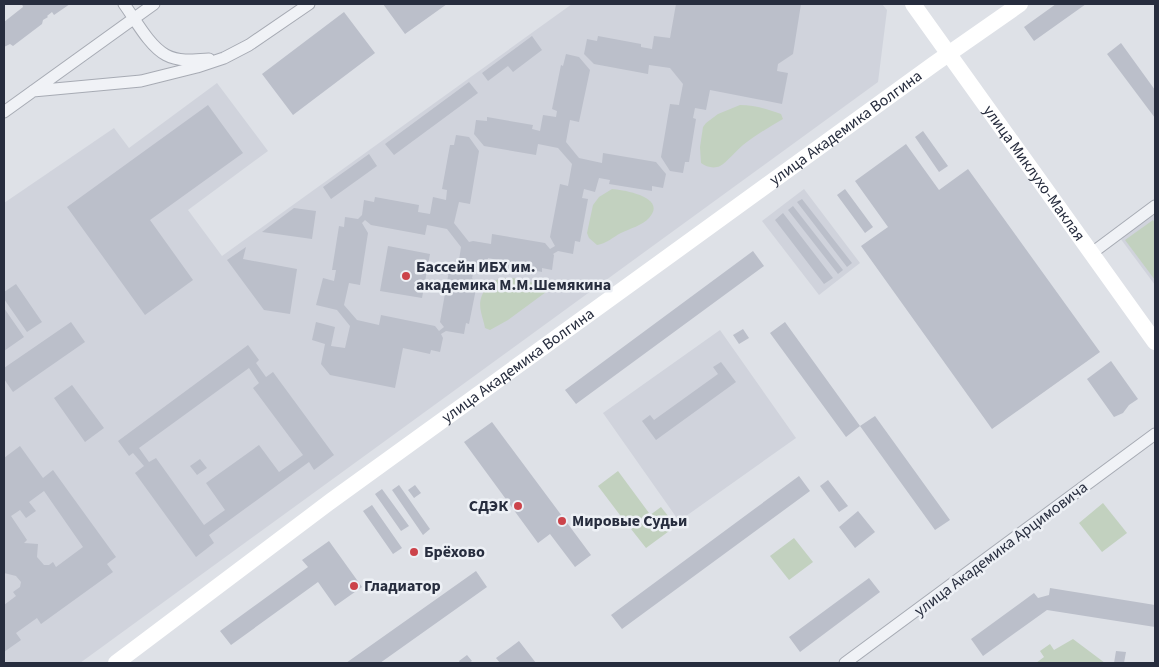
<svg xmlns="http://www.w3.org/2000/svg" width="1159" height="667" font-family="'Source Sans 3',sans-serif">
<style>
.built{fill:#d0d3dc}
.green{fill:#c2d1bf}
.building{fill:#bbbfca;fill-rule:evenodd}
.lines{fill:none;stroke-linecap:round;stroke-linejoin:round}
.street-casing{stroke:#a7abb4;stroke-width:13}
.street{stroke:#f0f2f6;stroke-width:11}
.secondary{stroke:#fff;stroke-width:16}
.poi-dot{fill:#cc434a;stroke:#edf0f5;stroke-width:2}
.labels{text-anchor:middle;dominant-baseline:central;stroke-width:5;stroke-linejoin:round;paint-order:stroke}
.street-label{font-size:16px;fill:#272d3e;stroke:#edf0f5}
.poi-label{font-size:16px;font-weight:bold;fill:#272d3e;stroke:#edf0f5;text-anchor:start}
</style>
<rect width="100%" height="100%" fill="#dee1e7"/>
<!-- built -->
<path class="built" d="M572,4H882L887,10L878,82L80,663H4V203L114,128L129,148L217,83L268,151L188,210L222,256Z
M804,189L860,263L819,295L762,221Z
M1155,212V285L1120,238Z
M720,330L796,438L679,521L603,413Z"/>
<!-- green -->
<path class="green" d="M740,105C755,105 767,109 781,114L783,119C769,127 756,135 743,145C737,150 726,163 720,166C714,169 706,167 701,163L700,147L703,127L706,123L718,114Z
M612,189C624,190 668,197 649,218C643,225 629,229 621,233C613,237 606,244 597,245L589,238L587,233L593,205L599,197Z
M1153,220L1155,223L1154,268L1155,280L1125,240Z
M503,278H513L542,285L546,288V292L508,320L490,330L485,328C484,322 482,317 481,312C477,296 488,281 503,278Z
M618,471L649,513L629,527L598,486Z
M1103,503L1127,533L1102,552L1079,523Z
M661,507L676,526L646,548L631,529Z
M794,538L813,562L789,580L770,556Z
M1073,639L1105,663H1036L1044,657L1040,651L1050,644L1054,650Z"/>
<!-- building -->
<path class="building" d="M22,4H70L54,15L52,12L47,16L48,17L43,20L42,24L13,46L10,44L4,47V22L23,7Z
M383,4H447L405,34Z
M676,4H801L793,54L778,64L777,71L788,73L782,104L710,90L706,110L695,108L693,118L696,119L689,162H685L683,173L670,171L661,157L670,104L679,105L683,84L670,68L649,65L648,74L594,64L584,54L587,39L597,41L598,36L641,44V47L652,49L654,36L670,38Z
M1056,4H1086L1034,41L1024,27Z
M344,12L375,53L293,115L262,74Z
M532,36L542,50L513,72L508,66L488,81L482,73Z
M1121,43L1155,90V118L1107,54Z
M566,54L579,57L590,70L579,122L570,120L566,142L579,158L602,163L603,153L656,162L666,174L663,188L652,186V191L609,184L610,180L599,178L595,192L584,189L582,198L588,199L580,242L575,241L573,254L558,251L553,254L554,255L552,270L542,268V272L497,264L498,260L488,258L486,272L474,270L472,278L477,284L469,324L466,323L464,334L446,331L441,334L443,338L440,352L431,350L430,354L403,348L395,388L330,375L321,364L325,344L312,340L316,322L335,327L331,346L345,348L350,326L337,310L316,305L323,278L334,281L336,270H332L339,226L344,227L345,217L358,219L362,215L364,200L374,202L375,197L419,205L418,212L430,214L433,197L446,200L447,190L442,189L450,145H454L456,135L469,137L479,151L470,204L459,202L454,223L469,242L473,241L491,244L492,234L545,243L550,249L555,246L550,237L560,184L568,186L572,164L558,148L538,144L536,155L484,146L474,134L476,120L487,121V117L533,125L532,129L540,131L543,115L556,117L557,111L552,109L561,65L563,66ZM365,220L371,225L425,235L427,225L447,229L461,247L458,267L450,265L440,322L444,327L439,331L435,326L381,315L379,325L357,320L344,305L349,283L360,285L368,233L362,223Z
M469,82L478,93L394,155L385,144Z
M208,105L243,153L150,220L193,280L145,315L67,207Z
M923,131L948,166L939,172L915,137Z
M906,144L939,190L968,169L1100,352L992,429L861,246L888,227L855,181Z
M369,154L377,166L331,199L323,187Z
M845,189L873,227L865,233L837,195Z
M802,199L852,263L847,267L797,202Z
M793,206L843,270L838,274L788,210Z
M294,208L316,211L312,239L262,232Z
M783,213L833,278L824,284L775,220Z
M388,246L430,254L422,298L380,291Z
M246,247L243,259L297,269L290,314L264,310L227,260Z
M753,251L764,266L576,404L565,390Z
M16,284L42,322L27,332L4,299V292Z
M4,308L24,337L4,351Z
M71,322L85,342L13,392L4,379V368Z
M785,322L860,426L846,437L770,333Z
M743,329L749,338L739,344L733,335Z
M248,345L259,360L256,363L266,377L273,372L334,455L314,470L309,462L209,535L214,543L196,557L135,473L144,466L133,453L129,456L118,441ZM249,368L259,383L253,388L303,455L279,472L259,445L206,483L225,510L204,525L156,458L149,462L139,448Z
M1111,361L1138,399L1129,405L1123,413L1114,417L1087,379Z
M721,362L736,382L656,440L642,421L650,415L654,420L718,374L713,367Z
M72,385L104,428L85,442L54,398Z
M875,416L950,520L935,530L860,426Z
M492,422L591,555L575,567L550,534L538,543L464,442Z
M20,446L43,478L53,470L116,557L107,564L113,572L41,624L37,618L16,633L21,640L4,652V605L16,596L13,592L20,587L21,582L16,576L4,573V458ZM44,491L83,547L56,567L53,562L49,565H44L37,557L38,544L24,543L27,540L11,516L20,510L26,518L36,511L29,502Z
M200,459L207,468L197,475L190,466Z
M799,476L810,491L622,629L611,615Z
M828,480L848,506L839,512L820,486Z
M399,485L430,529L423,535L392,490Z
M415,485L421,493L414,498L408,490Z
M382,489L409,526L401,531L375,494Z
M372,505L402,548L393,554L363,511Z
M858,511L875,532L855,548L839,527Z
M329,541L362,587L335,606L318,582L231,645L220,631L308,567L302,560Z
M476,571L487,587L380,663H346Z
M869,578L880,592L800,652L789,637Z
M1050,588L1155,605V627L1047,610L983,656L971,639L1034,593L1038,598L1049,595Z
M519,641L536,663H500L496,658Z
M1116,651L1126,652L1124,663H1114Z
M467,655L472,661L469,663H460L459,661Z"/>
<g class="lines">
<defs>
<path id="street" d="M124,4C135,19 149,46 166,55C179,62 195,60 209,59
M33,91L141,81L197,67L224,58L249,45L309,4
M4,112L154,4
M1092,253L1155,206
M845,663L1155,434"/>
</defs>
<!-- street casing -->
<use href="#street" class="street-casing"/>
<!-- street -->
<use href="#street" class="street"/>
<!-- secondary -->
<g class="secondary">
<path id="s1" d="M913,4L1155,342"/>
<path id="s2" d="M116,663L331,501L934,64L1020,4"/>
</g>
</g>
<!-- markers -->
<g class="poi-dot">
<circle cx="406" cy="276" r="5"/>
<circle cx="518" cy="506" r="5"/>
<circle cx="562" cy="521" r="5"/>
<circle cx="414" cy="552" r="5"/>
<circle cx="354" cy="586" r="5"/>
</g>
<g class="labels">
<!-- street labels -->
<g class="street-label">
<text stroke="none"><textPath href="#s2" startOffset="905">улица Академика Волгина</textPath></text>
<text stroke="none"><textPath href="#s1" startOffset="208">улица Миклухо-Маклая</textPath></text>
<text stroke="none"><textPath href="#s2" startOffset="500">улица Академика Волгина</textPath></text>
<text transform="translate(1001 549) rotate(-37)">улица Академика Арцимовича</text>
</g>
<!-- poi labels -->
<g class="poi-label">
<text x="416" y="267">Бассейн ИБХ им.<tspan x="416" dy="18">академика М.М.Шемякина</tspan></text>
<text x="508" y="506" text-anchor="end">СДЭК</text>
<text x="572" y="521">Мировые Судьи</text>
<text x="424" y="552">Брёхово</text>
<text x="364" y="586">Гладиатор</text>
</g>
</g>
<!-- border -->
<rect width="1159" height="667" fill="none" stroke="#272d3e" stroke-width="10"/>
</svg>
